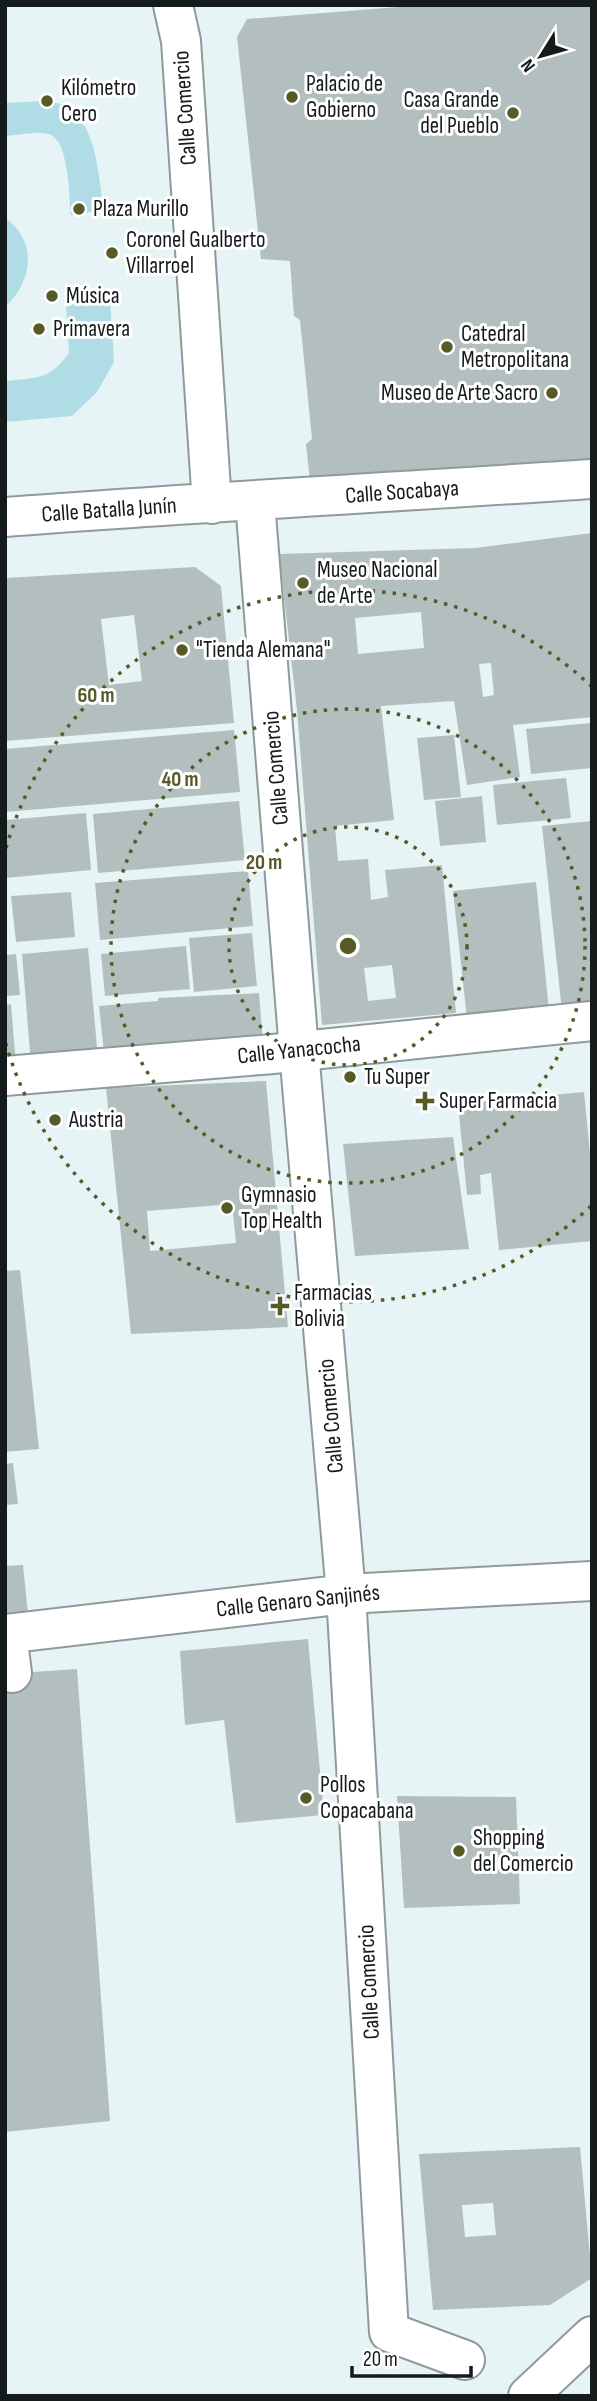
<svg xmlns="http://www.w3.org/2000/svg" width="597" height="2401" font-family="'Sofia Sans Condensed',sans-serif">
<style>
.green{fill:#b0dce5}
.building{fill:#b2bfbe;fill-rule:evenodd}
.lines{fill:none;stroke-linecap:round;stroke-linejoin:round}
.minor-casing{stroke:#8f9a9d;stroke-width:42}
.major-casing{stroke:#8f9a9d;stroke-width:42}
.minor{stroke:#fff;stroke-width:38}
.major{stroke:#fff;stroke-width:38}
.ring{fill:none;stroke:#565a27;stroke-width:3.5;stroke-dasharray:3.5 7}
.poi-dot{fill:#565a27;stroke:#fff;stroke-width:2.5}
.labels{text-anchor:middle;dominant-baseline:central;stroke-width:6;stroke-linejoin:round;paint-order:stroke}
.poi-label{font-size:23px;fill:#151a1a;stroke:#fff;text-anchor:start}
.street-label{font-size:23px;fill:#151a1a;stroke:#fff}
.centre{fill:#565a27;stroke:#fff;stroke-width:3.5}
.ring-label{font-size:21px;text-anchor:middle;font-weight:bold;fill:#565a27;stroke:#fff;stroke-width:6;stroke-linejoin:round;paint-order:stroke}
</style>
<rect width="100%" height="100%" fill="#e7f4f6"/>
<!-- green -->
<path class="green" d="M47,101C98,107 97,171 104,210L71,215C69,196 69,140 49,134C37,131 18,135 5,136V103Z
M5,218C39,241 32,283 5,307Z
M110,301L114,362L97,392L72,416L5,422V381C36,378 50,380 69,353L66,305Z"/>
<!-- building -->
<path class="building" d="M423,5H592V461L310,481L306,444L312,439L300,320L294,316L290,261L261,259L237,37L247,19Z
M592,533V717L513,725L520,777L467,785L454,701L381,706L394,820L335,826L338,861L368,859L371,900L388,897L385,870L442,865L456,1013L322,1025L297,710L279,554L475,548ZM421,612L424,648L358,654L355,618ZM491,663L494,695L483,697L479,664ZM392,965L396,998L368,1001L364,968Z
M195,567L221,586L234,723L5,741V578ZM134,615L142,681L109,685L101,619Z
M592,723V768L531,774L526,729Z
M234,730L240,792L5,812V749Z
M454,735L461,797L424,800L417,738Z
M566,778L571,818L497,825L493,785Z
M482,796L486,842L440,846L435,801Z
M239,801L245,860L98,873L93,814Z
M86,813L91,870L5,878V820Z
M592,821V1017L563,1020L542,826Z
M248,871L253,926L100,940L95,883Z
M536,882L550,1020L468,1028L453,891Z
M71,892L75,937L16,942L11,896Z
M252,933L257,986L194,992L189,938Z
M186,946L190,989L105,996L101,954Z
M88,948L98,1058L31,1064L22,954Z
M16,954L20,995L5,996V955Z
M259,993L263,1043L105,1062L99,1006L158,1001V998Z
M11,1004L16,1065L5,1066V1005Z
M266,1081L288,1327L131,1334L106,1088ZM232,1204L236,1243L150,1251L147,1211Z
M584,1092L592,1173V1241L499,1250L491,1173L480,1175L481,1194L467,1195L458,1104Z
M453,1137L469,1249L355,1256L343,1144Z
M20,1270L39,1449L5,1452V1271Z
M13,1463L18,1504L5,1505V1464Z
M23,1565L28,1614L5,1616V1566Z
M308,1639L324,1815L236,1823L224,1720L185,1725L180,1651Z
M77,1669L110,2121L5,2132V1674Z
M397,1796L516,1797L520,1904L404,1908Z
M580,2147L592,2278L550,2305L433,2310L419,2154ZM493,2203L496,2235L465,2237L462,2205Z"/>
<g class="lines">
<defs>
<path id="minor" d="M173,5L181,41L212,504
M255,502L299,1051L346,1594L389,2332L465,2360
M5,517C201,502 396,492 592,479
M5,1634L346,1594L592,1581
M7,1634L12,1673"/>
<path id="major" d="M5,1076L273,1054L592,1021
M528,2396L592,2336"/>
</defs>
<!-- minor casing -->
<use href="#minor" class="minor-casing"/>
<!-- major casing -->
<use href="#major" class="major-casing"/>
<!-- minor -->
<use href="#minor" class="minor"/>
<!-- major -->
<use href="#major" class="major"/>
</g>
<!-- distance rings -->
<g class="ring">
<circle cx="348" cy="946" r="119"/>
<circle cx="348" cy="946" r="237"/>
<path d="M591 1206A356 356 0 0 1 6 1044M6 848A356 356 0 0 1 591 686"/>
</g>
<!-- markers -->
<g class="poi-dot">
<circle cx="292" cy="97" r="7"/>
<circle cx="47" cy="101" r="7"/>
<circle cx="513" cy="113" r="7"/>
<circle cx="79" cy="209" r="7"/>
<circle cx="112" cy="253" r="7"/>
<circle cx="52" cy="296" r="7"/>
<circle cx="39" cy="329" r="7"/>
<circle cx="447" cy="347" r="7"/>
<circle cx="552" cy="393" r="7"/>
<circle cx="303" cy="583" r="7"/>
<circle cx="182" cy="650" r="7"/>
<circle cx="350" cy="1077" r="7"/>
<path d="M421.5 1090.5h7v7h7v7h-7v7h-7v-7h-7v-7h7z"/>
<circle cx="55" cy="1120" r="7"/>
<circle cx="227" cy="1208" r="7"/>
<path d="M276.5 1295.5h7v7h7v7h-7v7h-7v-7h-7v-7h7z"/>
<circle cx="306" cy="1798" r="7"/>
<circle cx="459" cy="1851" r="7"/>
</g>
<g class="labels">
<!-- poi labels -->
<g class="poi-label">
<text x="306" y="84">Palacio de<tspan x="306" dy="26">Gobierno</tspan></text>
<text x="61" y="88">Kilómetro<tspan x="61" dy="26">Cero</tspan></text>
<text x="499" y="100" text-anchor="end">Casa Grande<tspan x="499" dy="26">del Pueblo</tspan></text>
<text x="93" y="209">Plaza Murillo</text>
<text x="126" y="240">Coronel Gualberto<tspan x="126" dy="26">Villarroel</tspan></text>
<text x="66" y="296">Música</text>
<text x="53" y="329">Primavera</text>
<text x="461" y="334">Catedral<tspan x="461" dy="26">Metropolitana</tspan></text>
<text x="538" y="393" text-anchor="end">Museo de Arte Sacro</text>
<text x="317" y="570">Museo Nacional<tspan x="317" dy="26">de Arte</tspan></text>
<text x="196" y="650">"Tienda Alemana"</text>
<text x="364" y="1077">Tu Super</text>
<text x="439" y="1101">Super Farmacia</text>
<text x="69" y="1120">Austria</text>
<text x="241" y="1195">Gymnasio<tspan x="241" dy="26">Top Health</tspan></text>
<text x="294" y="1293">Farmacias<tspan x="294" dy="26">Bolivia</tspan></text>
<text x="320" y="1785">Pollos<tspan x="320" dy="26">Copacabana</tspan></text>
<text x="473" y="1838">Shopping<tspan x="473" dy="26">del Comercio</tspan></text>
</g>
<!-- street labels -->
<g class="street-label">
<text transform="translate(185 108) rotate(-94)">Calle Comercio</text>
<text transform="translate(402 492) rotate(-4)">Calle Socabaya</text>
<text transform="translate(109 510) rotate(-4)">Calle Batalla Junín</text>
<text transform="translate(276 768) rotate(-95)">Calle Comercio</text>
<text transform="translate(299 1050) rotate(-6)">Calle Yanacocha</text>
<text transform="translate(331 1416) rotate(-95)">Calle Comercio</text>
<text transform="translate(298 1601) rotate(-6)">Calle Genaro Sanjinés</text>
<text transform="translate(369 1982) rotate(-93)">Calle Comercio</text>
</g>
</g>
<circle cx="348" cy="946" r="10" class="centre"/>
<g class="ring-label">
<text x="96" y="702">60 m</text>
<text x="180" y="786">40 m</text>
<text x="264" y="869">20 m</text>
</g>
<!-- border -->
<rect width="597" height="2401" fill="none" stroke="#151a1a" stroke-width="14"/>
<!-- north arrow -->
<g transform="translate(541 56) rotate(233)" stroke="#ffffff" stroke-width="5" paint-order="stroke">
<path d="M0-5L12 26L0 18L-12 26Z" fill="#151a1a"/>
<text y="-10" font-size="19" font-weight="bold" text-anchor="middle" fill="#151a1a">N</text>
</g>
<!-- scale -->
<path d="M352 2366v10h119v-10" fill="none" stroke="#151a1a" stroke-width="3.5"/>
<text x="363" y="2366" font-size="21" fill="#151a1a" stroke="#ffffff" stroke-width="5" paint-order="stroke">20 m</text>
</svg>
